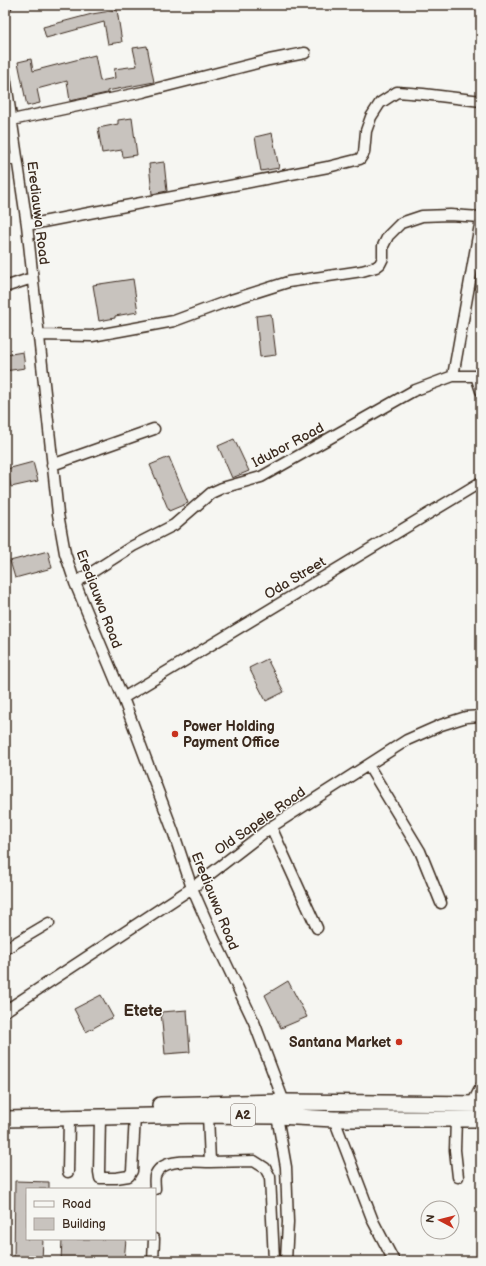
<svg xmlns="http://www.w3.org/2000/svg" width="486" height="1266" font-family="'Balsamiq Sans',sans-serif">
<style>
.building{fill:#c8c3be;stroke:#3b2a1e}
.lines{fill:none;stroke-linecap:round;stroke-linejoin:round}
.minor-casing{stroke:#3b2a1e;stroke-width:13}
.highway-casing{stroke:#3b2a1e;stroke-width:18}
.minor{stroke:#f6f6f2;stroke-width:10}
.highway{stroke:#f6f6f2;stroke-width:15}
.poi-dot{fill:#c8321e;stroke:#f6f6f2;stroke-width:1.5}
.labels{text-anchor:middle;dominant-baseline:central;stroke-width:3;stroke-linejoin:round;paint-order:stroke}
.shield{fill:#f6f6f2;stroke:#73675e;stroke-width:1}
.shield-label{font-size:13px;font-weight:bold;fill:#3b2a1e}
.street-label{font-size:14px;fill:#3b2a1e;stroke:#f6f6f2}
.poi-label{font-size:14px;font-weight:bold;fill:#3b2a1e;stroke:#f6f6f2;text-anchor:start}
.quarter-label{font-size:16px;font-weight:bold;fill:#3b2a1e;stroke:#f6f6f2}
</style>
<rect width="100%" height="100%" fill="#f6f6f2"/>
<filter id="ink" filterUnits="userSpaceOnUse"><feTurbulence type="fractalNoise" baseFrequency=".025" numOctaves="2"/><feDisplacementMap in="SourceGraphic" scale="8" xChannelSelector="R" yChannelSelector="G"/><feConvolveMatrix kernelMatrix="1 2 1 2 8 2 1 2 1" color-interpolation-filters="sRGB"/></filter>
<g filter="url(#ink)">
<!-- building -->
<path class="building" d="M117,10L122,42L108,44L104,22L46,38L43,27L92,14Z
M147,46L154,82L107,91V93L70,101L67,81L37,89L40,103L27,106L18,62L31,59L33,71L95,55L100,81L115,78L114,69L137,66L133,48Z
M132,118L137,155L123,157L122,150L102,153L98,128L118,124V120Z
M272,133L279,168L261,171L255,137Z
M164,162L167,191L152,194L149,164Z
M133,279L138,312L115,316V318L99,321L93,285Z
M271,314L276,355L260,357L256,316Z
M23,352L25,368L5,371V355Z
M234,439L249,471L232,478L218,446Z
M169,457L188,503L169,511L150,465Z
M33,462L38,481L11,487L7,469Z
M48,551L52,568L15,578L10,561Z
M267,659L284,692L266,701L249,668Z
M288,981L307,1017L281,1028L265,995Z
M101,995L113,1017L86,1032L74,1009Z
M187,1010L190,1052L165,1054L161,1012Z
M15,1181L49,1182V1189H27V1239H43L42,1261H14Z
M62,1239H126L124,1261H61Z"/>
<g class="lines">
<defs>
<path id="minor" d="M5,5H7
M5,76L27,225L58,514L65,553L75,583L123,698L173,831L192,888L213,936L254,1022L284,1102
M12,120L143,92L269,60L305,53
M5,161L17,157
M27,225L328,167L360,159L364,153L366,131L371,117L380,103L397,92L423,94L481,101
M5,287L32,278
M38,335L92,336L174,321L228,301L288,282L362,271L376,267L380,264L383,258V246L388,236L401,223L422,216L450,215L481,217
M453,376L481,219
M476,376L481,391
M52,465L154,429
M75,583L133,546L174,525L211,493L222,488L261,477L413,391L453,376H481
M123,698L481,482
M368,765L420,851L441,903
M271,827L317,928
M5,949L49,923
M5,1011L192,888L271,827L407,740L441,725L466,717L481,716
M472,1104L481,1087
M277,1116L286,1167L288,1222L286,1261
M100,1117L99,1172L100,1178H116L129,1176L132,1171L135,1116
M334,1119L373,1221L394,1261
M456,1119L455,1150L458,1177
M210,1162L254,1161L265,1168L270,1177L271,1197L274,1261
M68,1172L69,1118
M155,1189C155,1185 154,1180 155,1176C161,1157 194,1162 210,1162L208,1115
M153,1261L154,1239"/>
<path id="highway" d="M160,1105L284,1102L481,1104
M5,1119L200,1115L277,1116L334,1119H481"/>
</defs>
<!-- minor casing -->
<use href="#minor" class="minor-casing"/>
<!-- highway casing -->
<use href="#highway" class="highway-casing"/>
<!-- minor -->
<use href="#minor" class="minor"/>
<!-- highway -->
<use href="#highway" class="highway"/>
</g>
</g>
<!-- markers -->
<g class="poi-dot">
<circle cx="175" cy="734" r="4"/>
<circle cx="399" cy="1042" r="4"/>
</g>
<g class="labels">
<!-- shield labels -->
<rect class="shield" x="231" y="1104" width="24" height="22" rx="3"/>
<g class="shield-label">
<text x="243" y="1115">A2</text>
</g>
<!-- street labels -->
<g class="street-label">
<text transform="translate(38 213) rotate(83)">Erediauwa Road</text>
<text transform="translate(288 445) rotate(-28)">Idubor Road</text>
<text transform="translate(295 578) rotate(-31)">Oda Street</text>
<text transform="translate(99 599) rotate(69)">Erediauwa Road</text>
<text transform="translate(260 821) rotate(-35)">Old Sapele Road</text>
<text transform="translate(215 901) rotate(68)">Erediauwa Road</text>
</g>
<!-- poi labels -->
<g class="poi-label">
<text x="183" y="726">Power Holding<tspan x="183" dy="16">Payment Office</tspan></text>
<text x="391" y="1042" text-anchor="end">Santana Market</text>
</g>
<!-- quarter labels -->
<g class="quarter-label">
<text x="143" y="1011">Etete</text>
</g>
</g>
<!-- margin -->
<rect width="486" height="1266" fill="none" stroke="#f6f6f2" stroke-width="20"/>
<rect x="10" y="10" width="466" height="1246" fill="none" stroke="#3b2a1e" stroke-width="1.5" filter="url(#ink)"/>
<!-- legend -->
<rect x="26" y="1188" width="130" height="52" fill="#f6f6f2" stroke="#aba49d"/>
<rect x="34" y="1201" width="20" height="6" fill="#f6f6f2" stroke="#aba49d"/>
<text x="62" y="1208" font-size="12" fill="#3b2a1e">Road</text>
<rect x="34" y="1218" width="20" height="12" fill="#c8c3be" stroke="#aba49d"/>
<text x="62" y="1228" font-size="12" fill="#3b2a1e">Building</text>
<!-- north arrow -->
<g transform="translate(440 1220) rotate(277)"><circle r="19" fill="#f6f6f2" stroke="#aba49d"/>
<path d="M0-3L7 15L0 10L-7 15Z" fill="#c8321e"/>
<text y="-6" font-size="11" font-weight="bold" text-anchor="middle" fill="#3b2a1e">N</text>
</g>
</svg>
